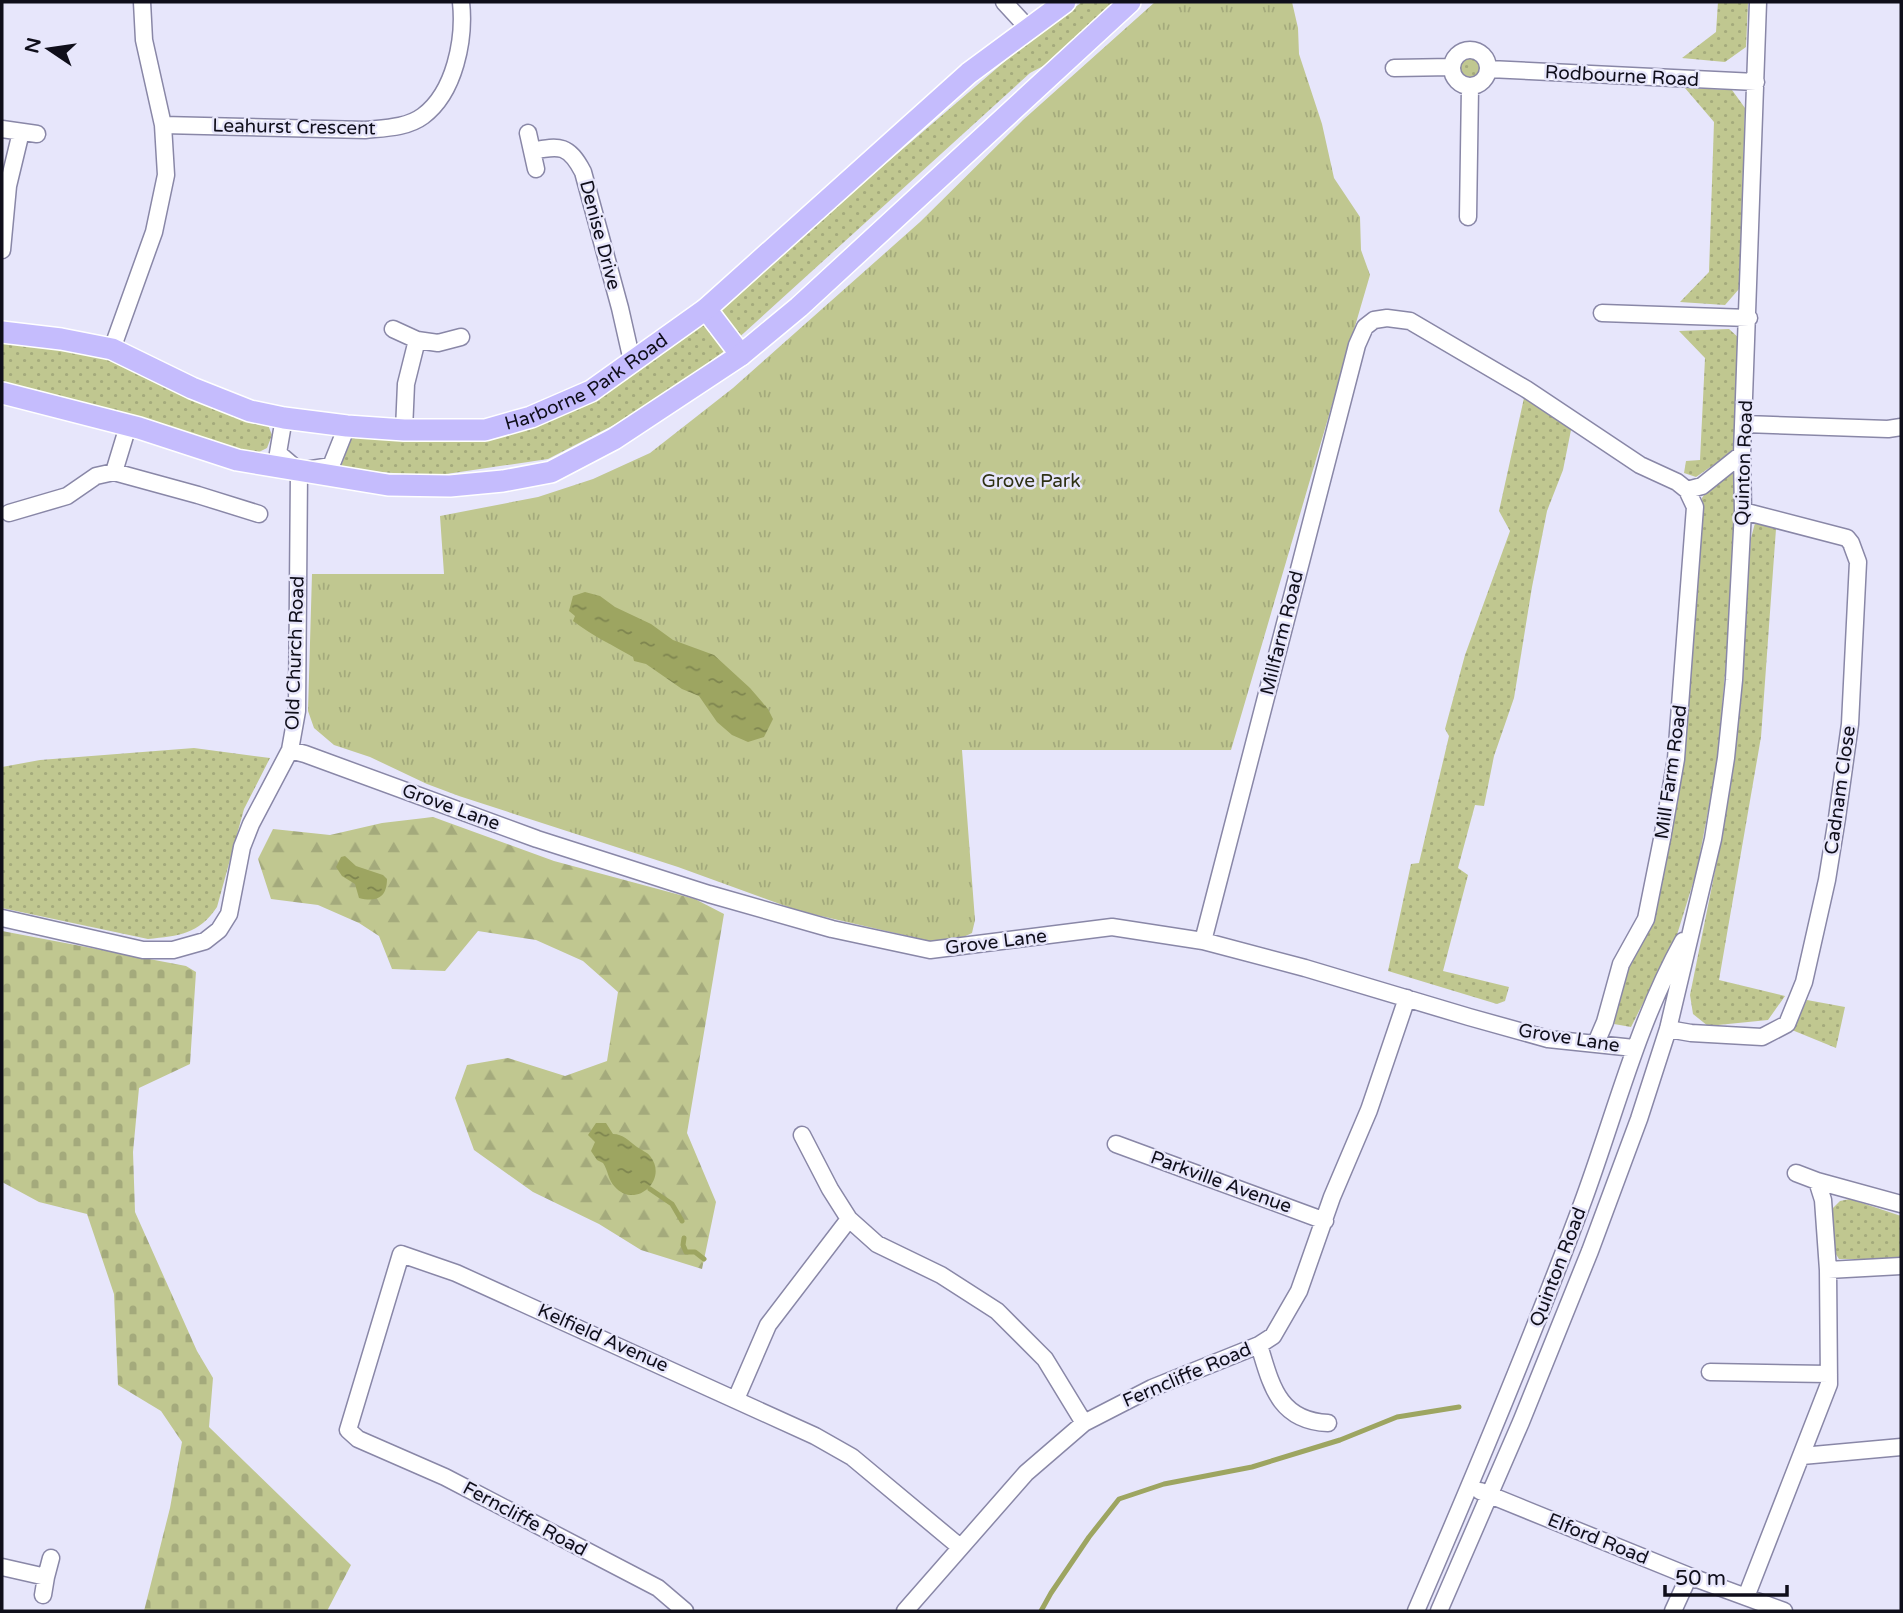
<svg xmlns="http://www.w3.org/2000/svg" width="1903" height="1613" font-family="'Varela Round',sans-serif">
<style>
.grass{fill:url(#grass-dots)}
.forest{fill:url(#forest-firs)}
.cemetery{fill:url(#cemetery-stones)}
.park{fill:url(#park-tufts)}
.water{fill:url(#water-ripples)}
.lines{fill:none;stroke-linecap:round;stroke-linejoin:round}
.stream{stroke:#9da561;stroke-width:5}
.minor-casing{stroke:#8987a7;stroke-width:19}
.major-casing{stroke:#fff;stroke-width:24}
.minor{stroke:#fff;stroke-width:16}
.major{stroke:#c5bcfd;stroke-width:21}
.labels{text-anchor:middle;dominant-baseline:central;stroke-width:5;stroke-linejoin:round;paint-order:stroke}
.street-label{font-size:19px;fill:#0f0e1a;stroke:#e7e6fb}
.park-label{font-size:19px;fill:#2e3113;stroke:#e7e6fb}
</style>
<defs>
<pattern id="grass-dots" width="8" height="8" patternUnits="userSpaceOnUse" patternTransform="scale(1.75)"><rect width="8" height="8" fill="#c0c790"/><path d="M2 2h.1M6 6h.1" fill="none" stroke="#a4aa7c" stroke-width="1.8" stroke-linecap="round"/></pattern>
<pattern id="forest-firs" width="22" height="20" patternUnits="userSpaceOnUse" patternTransform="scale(1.75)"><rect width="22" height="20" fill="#c0c790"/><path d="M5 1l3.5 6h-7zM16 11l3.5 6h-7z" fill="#a4aa7c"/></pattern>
<pattern id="cemetery-stones" width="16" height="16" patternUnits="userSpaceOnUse" patternTransform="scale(1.75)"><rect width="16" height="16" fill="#c0c790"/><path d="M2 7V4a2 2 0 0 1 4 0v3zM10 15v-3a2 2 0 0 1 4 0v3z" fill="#a4aa7c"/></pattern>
<pattern id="park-tufts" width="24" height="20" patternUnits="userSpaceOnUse" patternTransform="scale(1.75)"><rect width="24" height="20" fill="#c0c790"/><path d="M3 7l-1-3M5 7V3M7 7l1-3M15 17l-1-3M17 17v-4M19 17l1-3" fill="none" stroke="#a4aa7c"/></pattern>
<pattern id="water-ripples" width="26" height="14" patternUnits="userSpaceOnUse" patternTransform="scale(1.75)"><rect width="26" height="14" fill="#9da561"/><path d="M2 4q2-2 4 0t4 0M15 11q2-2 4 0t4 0" fill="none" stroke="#7e854f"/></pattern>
</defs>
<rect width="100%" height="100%" fill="#e7e6fb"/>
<!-- grass -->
<path class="grass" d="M1082,2H1116L1047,64L1030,73L723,352L645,409L548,459L433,476L340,469L352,435L544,419L727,300L1011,56Z
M1718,2H1748L1746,47L1725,62L1682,58L1716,32Z
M1458 68a11 11 0 1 1 22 0a11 11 0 1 1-22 0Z
M1685,88L1732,90L1745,108L1739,289L1725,305L1680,302L1709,272L1714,122Z
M1729,329L1740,339L1735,450L1696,477L1684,473L1686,461L1700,460L1705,358L1679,331Z
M2,339L104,354L266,420L272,435L267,448L255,454C171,428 88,401 2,383Z
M1526,389L1573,420L1563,470L1547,511L1532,587L1514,698L1494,756L1484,806L1475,805L1458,868L1468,875L1443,971L1509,987L1505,1001L1497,1004L1388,971L1411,864L1419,863L1449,736L1445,729L1465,655L1510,531L1499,511Z
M1730,473L1736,474L1732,596L1717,763L1697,870L1676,938L1631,1027L1614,1024L1628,960L1644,935L1685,711L1702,498L1708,489Z
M1755,523L1776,529L1761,737L1719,980L1785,996L1768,1020L1708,1026L1693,1014L1690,995L1716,866L1735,744L1751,538Z
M194,748L270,758L244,809L217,907C199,934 179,936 148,939L2,908V767L40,760Z
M1807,1000L1845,1007L1836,1048L1792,1030Z
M1850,1199L1901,1216V1259H1839L1834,1251L1832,1209L1840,1201Z"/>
<!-- forest -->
<path class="forest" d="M433,817L554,861L695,899L724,914L687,1133L716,1202L702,1269L641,1250L599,1224L533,1192L474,1150L455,1098L467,1065L508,1058L565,1076L607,1061L618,992L583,961L536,940L478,931L445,971L392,969L379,936L359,923L318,905L271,899L258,859L273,829L330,835L382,823Z"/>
<!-- cemetery -->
<path class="cemetery" d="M2,931L186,966L196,972L190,1064L139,1088L133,1152L135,1212L197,1351L213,1378L209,1427L351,1565L327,1611H144L170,1508L182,1442L161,1411L118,1385L114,1294L87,1214L39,1202L2,1182Z"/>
<!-- park -->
<path class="park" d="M1155,2H1292L1298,28L1299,54L1322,124L1334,178L1360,217L1361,250L1370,275L1231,750H962L975,920L972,933L957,940L934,942L799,911L678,867L459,796L427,784L370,757L334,745L314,728L308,711L312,574H444L440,516L538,497L593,479L650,453L733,388L920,222L1023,120Z"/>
<!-- water -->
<path class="water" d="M585,592L600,596L615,607L651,624L673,640L714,655L750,688L768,709L773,719L764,737L748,742L732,735L717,722L699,696L682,689L646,664L634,661L633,657C611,644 594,637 573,621L575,616L569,611L573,596Z
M345,856L356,866L383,875L387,879C387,899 375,902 359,898L355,884L342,876L336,867L341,857Z
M596,1123H606L613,1134C623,1134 629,1141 637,1147C641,1150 647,1152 650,1156C669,1179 636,1210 615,1187C608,1180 608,1170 603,1163L597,1160L591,1151L595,1142L588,1135Z"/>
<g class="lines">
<!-- stream -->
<path class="stream" d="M650,1189L672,1204L682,1221
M684,1238L683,1245L686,1252H695L704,1259
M1041,1611L1051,1593L1089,1537L1119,1499L1164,1484L1252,1467L1340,1440L1397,1417L1459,1407"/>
<defs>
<path id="minor" d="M1004,2L1028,28
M1452 68a18 18 0 1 1 36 0a18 18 0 1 1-36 0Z
M1394,68L1452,67
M1489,69L1756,82
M163,125L365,130C384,128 407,128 423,116C455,92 465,39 461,2
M2,129L37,134
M528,133L536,169
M532,151C560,145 569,145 583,172L620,308L632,361
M1468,217L1470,87
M2,250L8,186L21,132
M1602,313L1749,318
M393,329L417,340
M112,349L154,232L166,175L163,125L144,40L142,2
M284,418L278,453L299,471L331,466L347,426
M1745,424L1888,429L1901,427
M404,430L406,384L417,340L438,343L461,337
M114,472L198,495L259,514
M1687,490L1702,486L1742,454
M9,513L67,496L96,476L114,472L128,426
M290,750L305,754L537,839L709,894L832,929L930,950L1112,927L1203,941L1305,968L1469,1017L1548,1039L1634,1048
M2,918L143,950H173L205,941L219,930L229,914L242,847L251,824L290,750L297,711L299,471
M1203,941L1357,345L1365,327L1374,320L1387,318L1410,321L1526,389L1640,465L1677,482L1687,490L1695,507L1676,759L1662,839L1646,919L1621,964L1605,1022L1596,1043
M1668,1029L1691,1033L1762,1037L1787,1024L1804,982L1827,880L1837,818L1850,724L1858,562L1851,543L1847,538L1743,511
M802,1135L830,1189L849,1219L877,1244L941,1275L997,1311L1045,1359L1084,1423
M1116,1144L1325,1221
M1796,1173L1817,1181L1823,1200L1828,1270L1901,1266
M1817,1181L1901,1204
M1259,1345C1271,1384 1278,1421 1328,1423
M1710,1372L1829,1374
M736,1399L768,1325L849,1219
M1802,1456L1901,1447
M1480,1491L1689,1576L1784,1611
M2,1567L46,1577L43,1595
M46,1577L51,1558
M1746,1597L1829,1384L1828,1270
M685,1611L658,1588L445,1477L358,1439L348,1430L401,1254L456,1273L815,1436L852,1457L960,1547
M905,1611L1026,1473L1084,1423L1152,1388L1259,1345L1273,1336L1299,1291L1332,1197L1369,1110L1407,998
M1416,1611C1474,1477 1531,1341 1582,1204C1615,1115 1637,1024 1683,941
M1439,1611L1521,1422L1590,1251L1639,1119L1668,1029L1713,839L1726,758L1734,680L1743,511L1742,454L1758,2
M1673,1611L1689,1576"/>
<g id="major">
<path d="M706,309L741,355"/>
<path id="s1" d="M2,332L61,339L112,349L192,388L250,411L284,418L347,426L404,430H485L531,417L591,391L706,309L969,73L1065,2"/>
<path d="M2,393L139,428L237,460L388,485L450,486L503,481L551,472L614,439L741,355L799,307L1130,2"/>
</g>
</defs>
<!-- minor casing -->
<use href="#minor" class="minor-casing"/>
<!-- major casing -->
<use href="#major" class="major-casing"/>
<!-- minor -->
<use href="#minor" class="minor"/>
<!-- major -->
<use href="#major" class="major"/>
</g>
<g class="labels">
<!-- street labels -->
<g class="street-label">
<text transform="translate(1622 76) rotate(3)">Rodbourne Road</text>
<text transform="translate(294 127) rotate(1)">Leahurst Crescent</text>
<text transform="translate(600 235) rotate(75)">Denise Drive</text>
<text stroke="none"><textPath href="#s1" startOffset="612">Harborne Park Road</textPath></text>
<text transform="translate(1744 463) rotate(-88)">Quinton Road</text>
<text transform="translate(1282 633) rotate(-76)">Millfarm Road</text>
<text transform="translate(295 653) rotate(-88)">Old Church Road</text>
<text transform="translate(1671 772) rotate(-82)">Mill Farm Road</text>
<text transform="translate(1840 790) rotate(-82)">Cadnam Close</text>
<text transform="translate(451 807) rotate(20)">Grove Lane</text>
<text transform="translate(996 942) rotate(-7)">Grove Lane</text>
<text transform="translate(1569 1038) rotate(9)">Grove Lane</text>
<text transform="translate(1221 1182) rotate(20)">Parkville Avenue</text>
<text transform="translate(1558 1267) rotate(-69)">Quinton Road</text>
<text transform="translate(603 1338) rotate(24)">Kelfield Avenue</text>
<text transform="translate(1187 1375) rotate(-23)">Ferncliffe Road</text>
<text transform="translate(525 1519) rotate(28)">Ferncliffe Road</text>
<text transform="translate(1598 1539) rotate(22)">Elford Road</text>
</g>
<!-- park labels -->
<g class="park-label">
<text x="1031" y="481">Grove Park</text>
</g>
</g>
<!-- border -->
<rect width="1903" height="1613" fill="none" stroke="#0f0e1a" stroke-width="7"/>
<!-- north arrow -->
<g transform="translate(49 49) rotate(283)" stroke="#e7e6fb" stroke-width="5" paint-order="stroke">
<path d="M0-5L12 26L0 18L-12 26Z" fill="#0f0e1a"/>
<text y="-10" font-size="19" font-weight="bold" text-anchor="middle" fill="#0f0e1a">N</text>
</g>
<!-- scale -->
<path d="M1665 1585v10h122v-10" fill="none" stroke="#0f0e1a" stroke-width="3.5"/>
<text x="1675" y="1585" font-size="21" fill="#0f0e1a" stroke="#e7e6fb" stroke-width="5" paint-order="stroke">50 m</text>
</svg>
